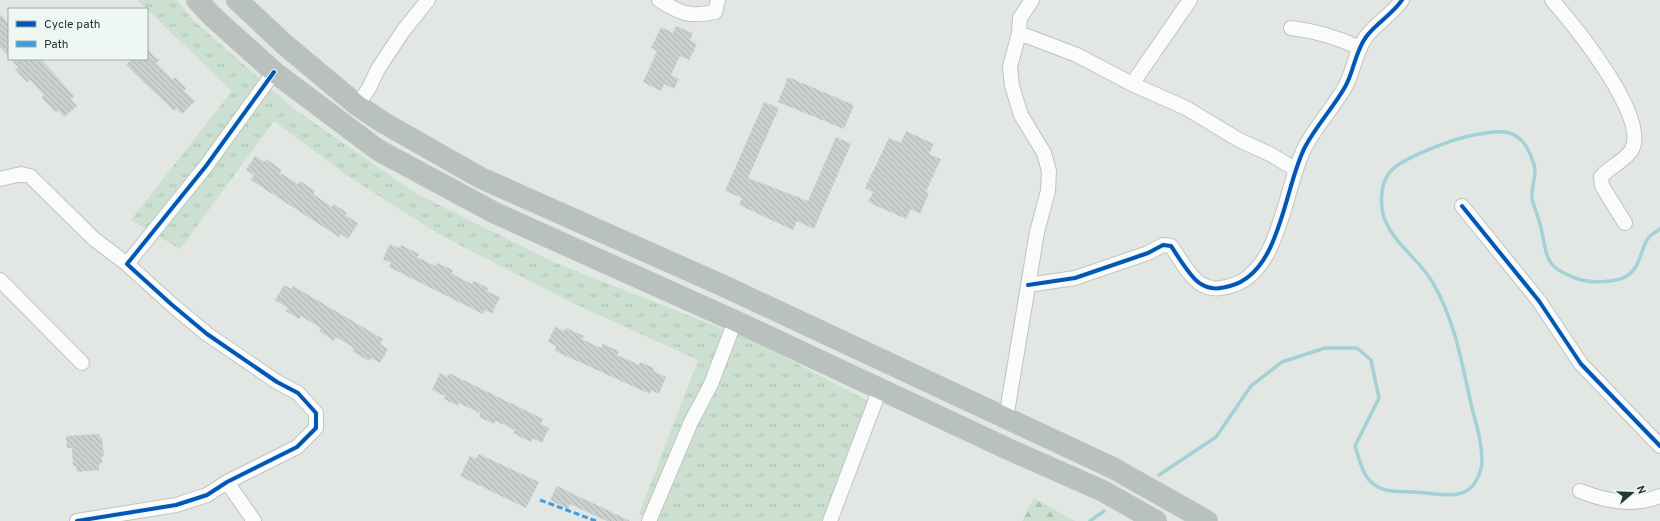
<svg xmlns="http://www.w3.org/2000/svg" width="1660" height="521" font-family="Overpass,sans-serif">
<style>
.grass{fill:url(#grass-tufts)}
.forest{fill:url(#forest-firs)}
.lines{fill:none;stroke-linecap:round;stroke-linejoin:round}
.stream{stroke:#a3d1d5;stroke-width:3.5}
.building{fill:url(#building-back-hatch)}
.minor-casing{stroke:#bfc4c1;stroke-width:16}
.highway-casing{stroke:#bcc3c1;stroke-width:22}
.minor{stroke:#fbfbfb;stroke-width:14}
.highway{stroke:#b9c1bf;stroke-width:20}
.quiet{stroke:#3c9ee1;stroke-width:3;stroke-dasharray:6 3;stroke-linecap:butt}
.cycleway-casing{stroke:#eff7f2;stroke-width:6}
.cycleway{stroke:#0057b8;stroke-width:4}
</style>
<defs>
<pattern id="grass-tufts" width="24" height="20" patternUnits="userSpaceOnUse"><rect width="24" height="20" fill="#cbe0d0"/><path d="M3 7l-1-3M5 7V3M7 7l1-3M15 17l-1-3M17 17v-4M19 17l1-3" fill="none" stroke="#aec1b3"/></pattern>
<pattern id="forest-firs" width="22" height="20" patternUnits="userSpaceOnUse"><rect width="22" height="20" fill="#cbe0d0"/><path d="M5 1l3.5 6h-7zM16 11l3.5 6h-7z" fill="#aec1b3"/></pattern>
<pattern id="building-back-hatch" width="6" height="6" patternUnits="userSpaceOnUse"><rect width="6" height="6" fill="#cad0cd"/><path d="M-1 5l2 2M0 0l6 6M5-1l2 2" fill="none" stroke="#adb3b0"/></pattern>
</defs>
<rect width="100%" height="100%" fill="#e2e7e4"/>
<!-- grass -->
<path class="grass" d="M137,0H177L193,20L294,109L417,194L556,263L758,343L868,401L822,521H657L639,514L698,360L577,305L442,236L346,175L274,121L180,249L131,220L232,91Z"/>
<!-- forest -->
<path class="forest" d="M1034,498L1075,521H1022Z"/>
<g class="lines">
<!-- stream -->
<path class="stream" d="M1159,475L1216,437L1251,386L1282,362L1325,348H1357L1371,360L1379,398L1355,446C1359,457 1361,471 1369,480C1382,494 1398,491 1415,492C1436,493 1466,503 1477,479C1480,473 1482,468 1482,462C1482,439 1476,425 1471,404C1462,363 1455,321 1433,283C1419,258 1391,243 1383,214C1380,201 1381,181 1391,171C1402,158 1451,140 1469,136C1494,131 1518,124 1530,154C1532,159 1535,165 1535,171C1535,180 1531,189 1532,198C1534,208 1539,218 1541,228C1548,259 1544,267 1578,279C1590,283 1615,283 1627,276C1641,267 1640,249 1649,237C1652,234 1657,231 1660,229
M1090,521L1104,511"/>
</g>
<!-- building -->
<path class="building" d="M0,14L9,24V57L0,47Z
M676,26L693,33L690,40L697,44L689,60L680,56L671,75L679,79L674,89L664,84L661,91L643,82L657,51L651,48L661,27L673,33Z
M147,49L157,59H160L156,63L173,80L175,77L186,88L184,91L195,101L182,114L176,108L174,111L126,65L132,59H147Z
M11,59H41L74,96L71,99L77,106L64,117L58,110L55,112L42,98L44,95L30,80L27,82L15,69L18,67Z
M788,77L854,105L844,129L778,102Z
M764,102L779,108L748,178L808,201L836,137L851,144L814,229L797,221L793,230L739,205L742,198L725,191Z
M906,131L934,144L929,154L941,159L926,191L929,193L920,214L911,209L906,219L868,202L873,192L865,188L889,138L901,143Z
M255,156L264,162L266,159L282,170L280,173L298,184L300,181L315,191L313,194L332,207L334,204L347,213L345,215L358,223L348,239L341,234L339,237L251,180L254,175L246,170Z
M390,244L399,248L401,245L419,254L417,257L435,266L437,263L453,270L452,274L472,284L474,281L488,288L487,291L500,297L492,314L485,310L483,314L389,267L391,263L383,259Z
M284,285L291,289L293,286L383,339L380,344L388,349L380,363L371,358L369,361L352,351L354,348L336,337L334,341L319,331L321,328L301,316L299,319L286,311L288,308L275,300Z
M555,327L564,331L566,328L584,336L582,339L601,348L603,344L619,351L617,355L639,365L640,362L654,368L653,371L666,377L659,394L651,390L650,394L555,351L556,346L548,342Z
M440,373L447,377L449,373L543,419L541,424L549,428L542,443L533,438L531,442L513,433L515,430L496,421L494,424L479,417L480,413L459,403L458,406L444,399L445,396L432,390Z
M99,434L100,438H102L104,456L101,457L102,463L99,464V470L77,472L76,466H73L72,448H67L66,436Z
M479,454L539,482L526,508L460,476L470,456L476,459Z
M557,486L630,521H607L570,504L568,509L550,500Z"/>
<g class="lines">
<defs>
<path id="minor" d="M659,0C682,14 688,17 715,12L718,0
M1552,0C1573,24 1652,120 1631,151C1623,162 1609,167 1601,177L1602,186L1625,223
M1291,28C1316,31 1337,37 1360,48
M1019,33L1077,55L1132,84L1186,108L1239,140L1270,154L1295,169
M1132,84L1190,0
M357,105L369,88L378,69L403,31L428,0
M0,179L21,174L30,176L94,239L127,264
M1462,206L1539,301L1581,364L1660,446
M0,280L82,363
M1028,285L1075,278L1148,253L1163,245L1171,246C1178,256 1191,279 1201,284C1211,290 1219,289 1230,286C1281,273 1284,187 1305,147C1316,126 1333,108 1345,87C1354,71 1355,52 1366,37C1376,23 1393,14 1402,0
M1006,418L1037,232L1048,191L1049,171L1044,153L1021,115L1012,86L1010,67L1019,33L1020,18L1032,0
M227,482L254,521
M1580,491C1605,501 1634,507 1660,496
M77,521L176,505L207,495L227,482L297,447L316,428V413L298,393L277,382L207,334L171,304L127,264L206,166L274,72
M649,521L691,422L711,384L735,321
M830,521L880,389"/>
<path id="highway" d="M197,0L212,16L274,72L378,150L495,213L735,321L1008,449L1103,491L1156,521
M237,0L284,44L357,105L384,123L481,178L726,287L1113,468L1207,521"/>
</defs>
<!-- minor casing -->
<use href="#minor" class="minor-casing"/>
<!-- highway casing -->
<use href="#highway" class="highway-casing"/>
<!-- minor -->
<use href="#minor" class="minor"/>
<!-- highway -->
<use href="#highway" class="highway"/>
<!-- quiet -->
<path class="quiet" d="M540,500L596,521"/>
<defs>
<path id="cycleway" d="M1462,206L1539,301L1581,364L1660,446
M1028,285L1075,278L1148,253L1163,245L1171,246C1178,256 1191,279 1201,284C1211,290 1219,289 1230,286C1281,273 1284,187 1305,147C1316,126 1333,108 1345,87C1354,71 1355,52 1366,37C1376,23 1393,14 1402,0
M77,521L176,505L207,495L227,482L297,447L316,428V413L298,393L277,382L207,334L171,304L127,264L206,166L274,72"/>
</defs>
<!-- cycleway casing -->
<use href="#cycleway" class="cycleway-casing"/>
<!-- cycleway -->
<use href="#cycleway" class="cycleway"/>
</g>
<!-- legend -->
<rect x="8" y="8" width="140" height="52" fill="#eff7f2" stroke="#9daba5"/>
<rect x="16" y="21" width="20" height="6" fill="#0057b8" stroke="#9daba5"/>
<text x="44" y="28" font-size="12" fill="#213931">Cycle path</text>
<rect x="16" y="41" width="20" height="6" fill="#3c9ee1" stroke="#9daba5"/>
<text x="44" y="48" font-size="12" fill="#213931">Path</text>
<!-- north arrow -->
<g transform="translate(1632 493) rotate(71)" stroke="#eff7f2" stroke-width="3" paint-order="stroke">
<path d="M0-3L7 15L0 10L-7 15Z" fill="#213931"/>
<text y="-6" font-size="11" font-weight="bold" text-anchor="middle" fill="#213931">N</text>
</g>
</svg>
